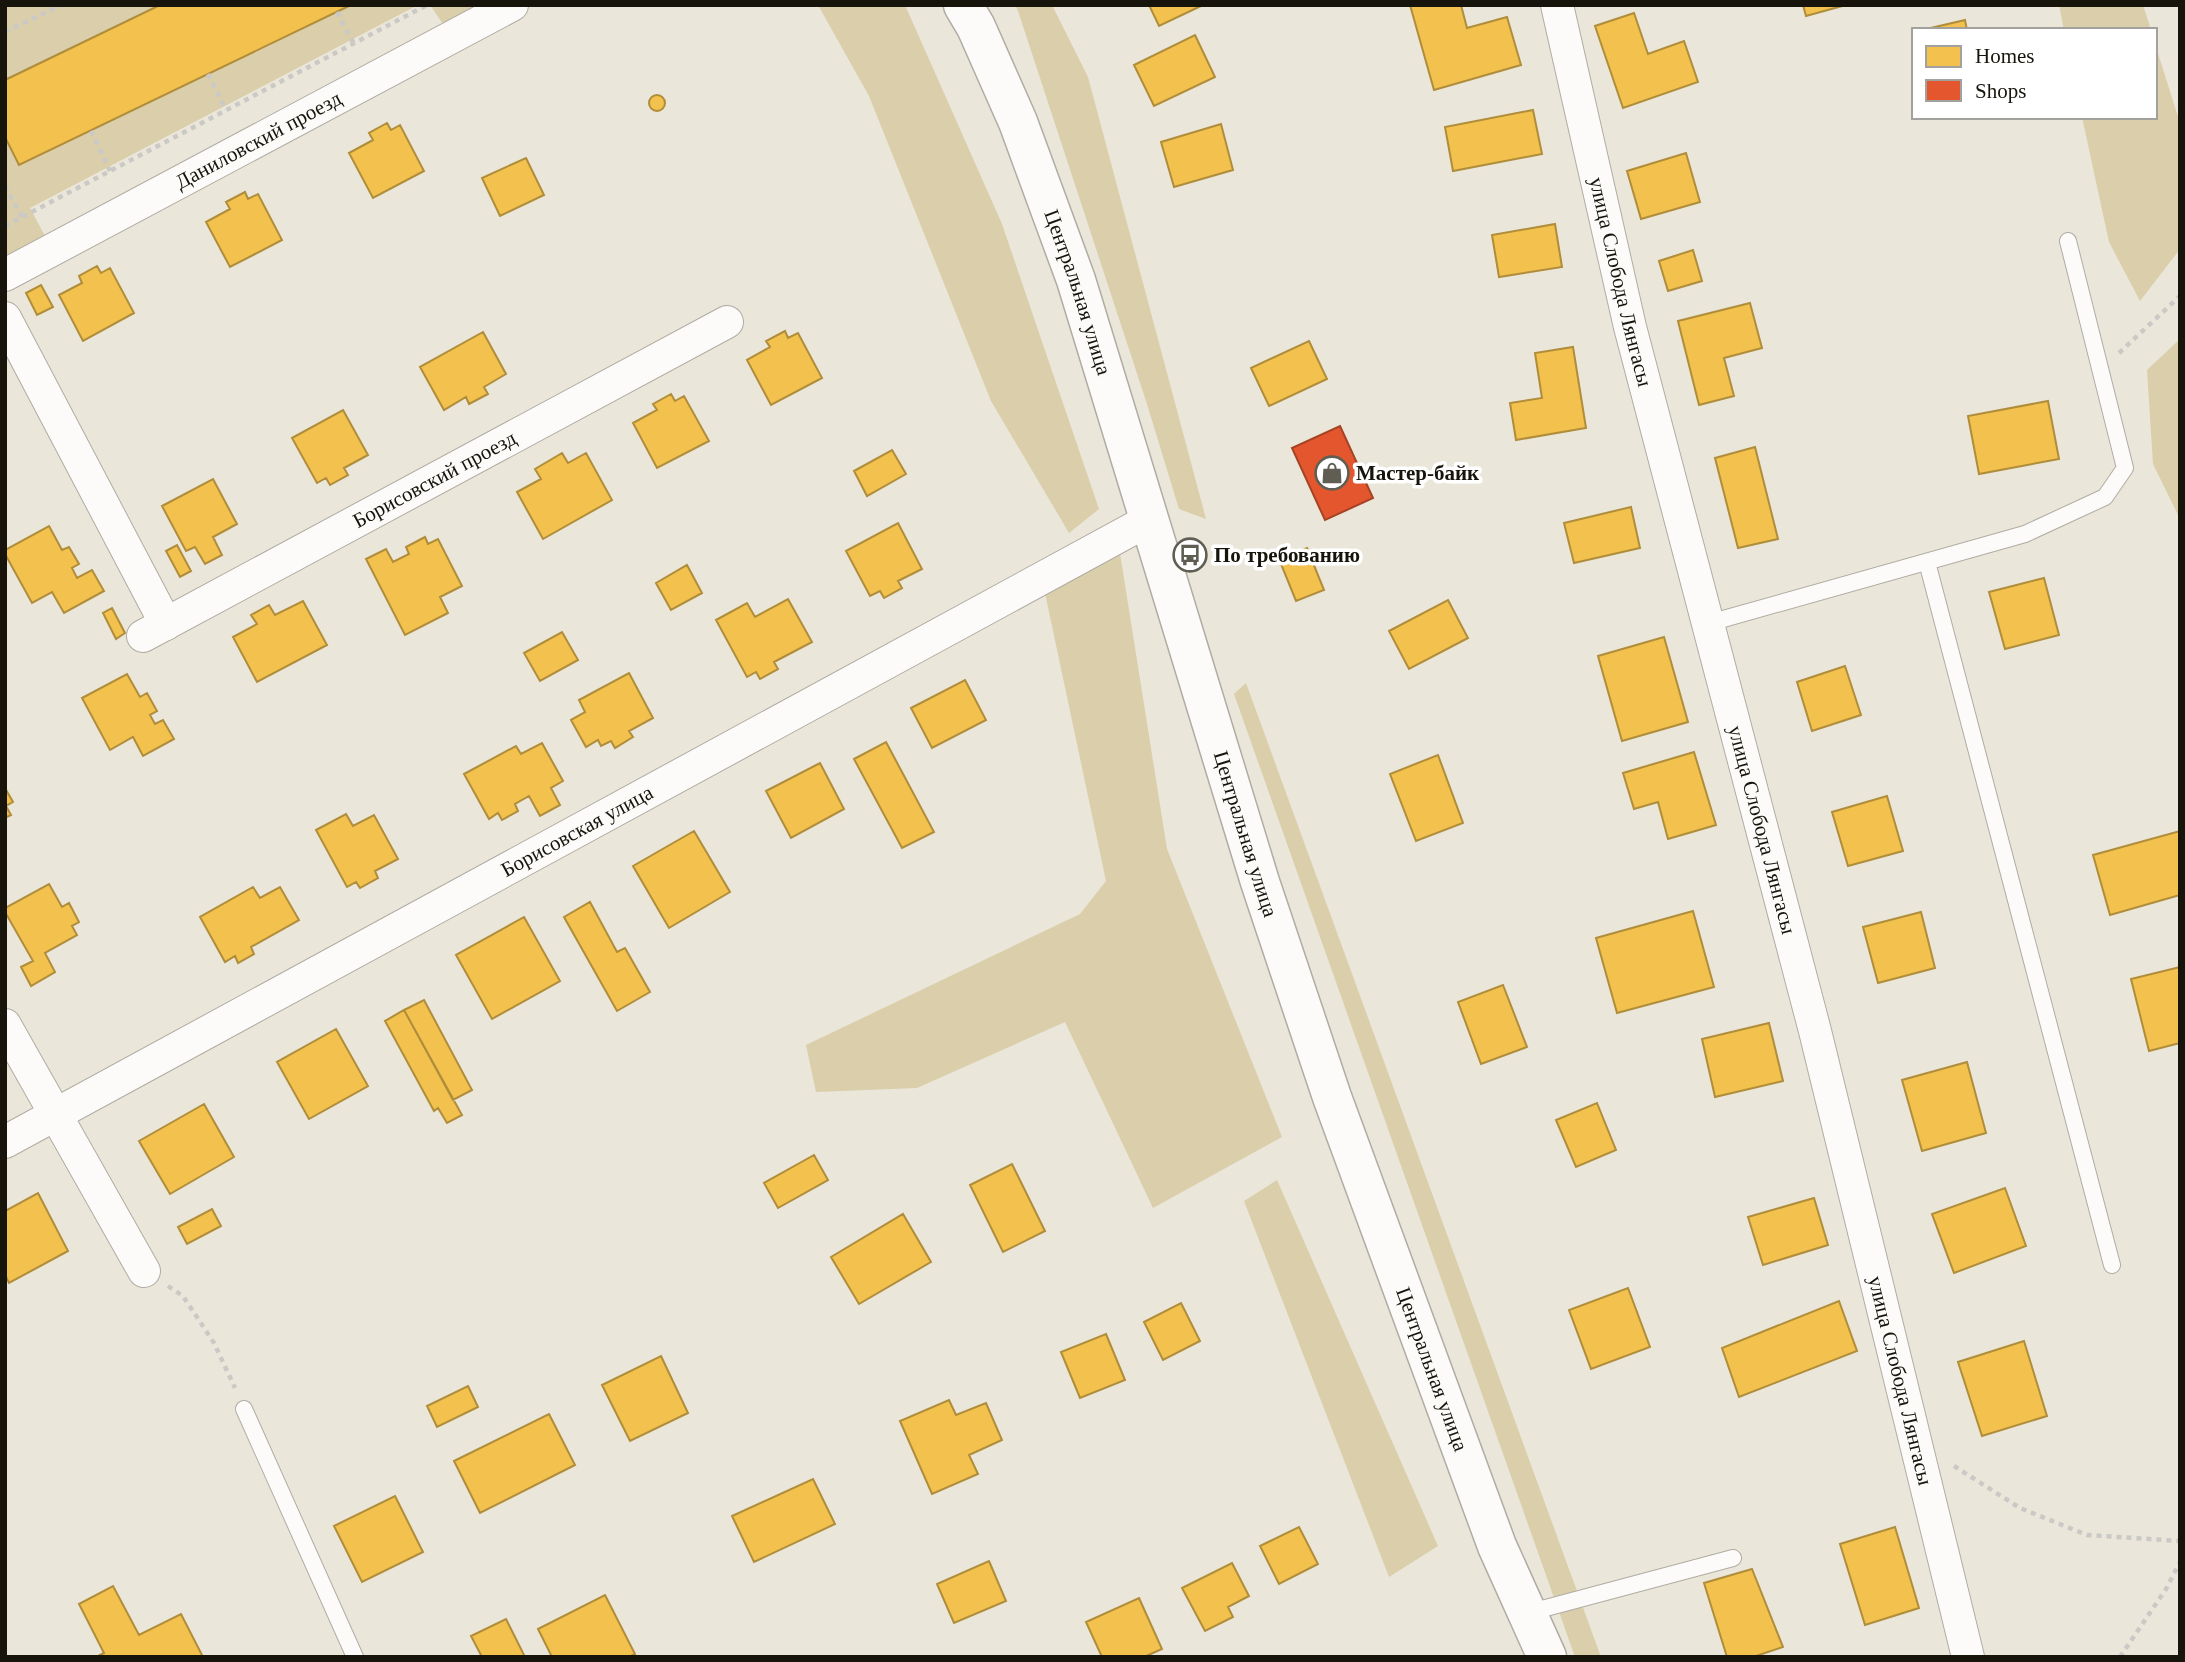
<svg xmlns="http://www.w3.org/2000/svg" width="2185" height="1662" font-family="'Times New Roman',serif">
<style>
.green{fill:#daceab}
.homes{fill:#f2c14e;stroke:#b08d3a;stroke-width:2}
.shops{fill:#e4572e;stroke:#a64324;stroke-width:2}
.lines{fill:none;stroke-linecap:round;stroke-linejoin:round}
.lane-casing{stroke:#b0aca3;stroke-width:18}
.street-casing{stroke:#b0aca3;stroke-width:34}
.secondary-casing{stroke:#b0aca3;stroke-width:41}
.path{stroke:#cbc9c6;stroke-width:4.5;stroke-dasharray:5 5;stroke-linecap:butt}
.lane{stroke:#fcfbf9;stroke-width:16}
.street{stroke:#fcfbf9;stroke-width:32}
.secondary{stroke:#fcfbf9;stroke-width:38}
.labels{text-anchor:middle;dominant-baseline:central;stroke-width:7;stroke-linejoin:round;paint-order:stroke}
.street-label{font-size:21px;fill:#16140b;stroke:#fff}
.poi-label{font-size:21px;font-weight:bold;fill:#16140b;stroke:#fff;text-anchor:start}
</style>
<rect width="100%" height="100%" fill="#eae6d9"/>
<!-- green -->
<path class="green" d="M5,5H418L30,208L45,236L5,256Z
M430,5H482L445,27Z
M818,5H905L1002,224L1099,509L1069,533L991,401L869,96Z
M1015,5H1052L1088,77L1206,519L1179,509L1147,404L1018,11Z
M2059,5H2143L2151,30H2064Z
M2155,44L2180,123V249L2140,301L2109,242L2082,117H2155Z
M2180,339V519L2153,464L2147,370Z
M1119,547L1167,849L1282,1137L1153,1208L1065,1022L917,1088L816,1092L806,1045L1080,914L1106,881L1045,593Z
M1246,683L1601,1657H1575L1234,694Z
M1277,1180L1438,1546L1389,1577L1244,1201Z"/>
<!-- homes -->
<path class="homes" d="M160,5H351L19,165L5,137V80Z
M1149,5H1203L1159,26Z
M1410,5H1461L1467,28L1507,17L1521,65L1434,90Z
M1803,5H1846L1806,16Z
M1634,13L1648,54L1684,41L1698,82L1623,108L1595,26Z
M1965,20L1967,30H1922Z
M1195,35L1215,77L1154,106L1134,65Z
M649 103a8 8 0 1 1 16 0a8 8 0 1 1-16 0Z
M1533,110L1542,154L1453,171L1445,127Z
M387,123L391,130L400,125L424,171L373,198L349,153L373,140L369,133Z
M1221,124L1233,170L1174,187L1161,142Z
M1686,153L1700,202L1641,219L1627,171Z
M526,158L544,195L500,216L482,178Z
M245,192L248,199L258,194L282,240L230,267L206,222L230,209L226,202Z
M1555,224L1562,267L1499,277L1492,235Z
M1693,250L1702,281L1668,291L1659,261Z
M97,266L101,273L110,268L134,313L83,341L59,295L82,283L79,276Z
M41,285L53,307L37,315L26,293Z
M1750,303L1762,348L1724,358L1734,396L1699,405L1678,321Z
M785,331L788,338L798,333L822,378L771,405L747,360L770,347L766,341Z
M483,332L506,374L484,387L488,394L469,404L466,397L444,410L420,367Z
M1309,341L1327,379L1269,406L1251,368Z
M1573,347L1586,428L1516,440L1510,403L1542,398L1535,353Z
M671,394L675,401L684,396L709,441L657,468L633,423L657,410L653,404Z
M2048,401L2059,459L1979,474L1968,416Z
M343,410L368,455L344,468L348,475L330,485L326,478L317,483L292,438Z
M1755,447L1778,539L1738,548L1715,458Z
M892,450L906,474L867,496L854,471Z
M562,453L568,463L586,453L612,500L543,539L517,492L541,479L535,469Z
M213,479L237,524L213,537L222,555L205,564L195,547L186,551L162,506Z
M1631,507L1640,548L1574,563L1564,523Z
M898,523L922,569L898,581L902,588L884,598L880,591L870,596L846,551Z
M49,526L62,550L69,547L79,564L72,568L77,578L92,570L104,591L64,613L52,592L32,603L5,554V550Z
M425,537L428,544L438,539L462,586L440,597L448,613L405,635L366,559L386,549L393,562L409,554L406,547Z
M177,545L191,571L180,577L166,551Z
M1307,548L1324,590L1296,601L1279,559Z
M687,565L702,593L671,610L656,583Z
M2044,578L2059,635L2005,649L1989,592Z
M788,599L812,642L774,662L778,669L760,679L756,672L747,677L716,620L747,603L755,617Z
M1448,600L1468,638L1409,669L1389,631Z
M303,601L327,645L257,682L233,637L257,624L251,615L269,605L275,615Z
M112,608L125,633L116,639L103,613Z
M562,632L578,660L540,681L524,653Z
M1664,637L1688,722L1622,741L1598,656Z
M1845,666L1861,715L1812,731L1797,682Z
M629,673L653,718L629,731L633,737L615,748L611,741L601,746L598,740L586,747L571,720L585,712L579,700Z
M127,674L140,697L147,693L157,711L150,715L155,724L163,720L174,739L143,756L133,737L110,750L82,698Z
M965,680L986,720L932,748L911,708Z
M886,742L934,832L902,848L854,759Z
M542,743L563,781L551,788L560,805L540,816L529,796L515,804L518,811L502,820L498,813L489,819L464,774L516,746L521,754Z
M1694,752L1716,825L1668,839L1658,802L1634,809L1623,773Z
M1438,755L1463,823L1416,841L1390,774Z
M820,763L844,809L791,838L766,791Z
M5,788L13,802L6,806L11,815L5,818Z
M1887,796L1903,851L1848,866L1832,812Z
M346,814L353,826L374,815L398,859L375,871L378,878L360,888L356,882L347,887L316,830Z
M694,831L730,892L669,928L633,866Z
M2180,831V895L2110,915L2093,855Z
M49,884L62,907L69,903L79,922L72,926L77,935L45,953L55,972L31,986L21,967L33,961L5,912V908Z
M253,887L260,898L280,887L299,920L251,947L254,954L238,963L235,956L225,962L200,917Z
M590,902L617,952L625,948L650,992L617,1011L564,917Z
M1693,911L1714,987L1617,1013L1596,938Z
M1921,912L1935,968L1878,983L1863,927Z
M524,917L560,981L492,1019L456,955Z
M2180,967V1043L2149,1051L2131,979Z
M1503,985L1527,1047L1481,1064L1458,1002Z
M424,1000L472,1090L453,1100L404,1010Z
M404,1010L462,1115L447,1123L438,1108L434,1111L385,1021Z
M1769,1023L1783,1081L1715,1097L1702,1039Z
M336,1029L368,1086L309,1119L277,1062Z
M1967,1062L1986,1133L1922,1151L1902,1080Z
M1597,1103L1616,1150L1576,1167L1556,1120Z
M204,1104L234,1157L170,1194L139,1141Z
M814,1155L828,1180L778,1208L764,1183Z
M1012,1164L1045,1231L1003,1252L970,1185Z
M2005,1188L2026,1246L1954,1273L1932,1214Z
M38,1193L68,1251L9,1283L5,1275V1211Z
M1814,1198L1828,1245L1763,1265L1748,1217Z
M212,1209L221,1226L187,1244L178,1227Z
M903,1214L931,1262L859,1304L831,1257Z
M1628,1288L1650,1347L1591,1369L1569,1310Z
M1839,1301L1857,1351L1739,1397L1722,1348Z
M1181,1303L1200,1341L1163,1360L1144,1322Z
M1106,1334L1125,1380L1080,1398L1061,1352Z
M2024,1341L2047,1416L1982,1436L1958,1362Z
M661,1356L688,1413L630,1441L602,1385Z
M468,1386L478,1407L437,1427L427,1406Z
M949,1400L956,1415L986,1403L1002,1440L969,1455L978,1474L932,1494L900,1421Z
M549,1414L575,1465L480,1513L454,1461Z
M813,1479L835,1524L754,1562L732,1516Z
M395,1496L423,1552L362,1582L334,1526Z
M1299,1527L1318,1564L1279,1584L1260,1546Z
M1895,1527L1919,1608L1865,1625L1840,1544Z
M989,1561L1006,1601L954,1623L937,1584Z
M1232,1563L1249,1596L1228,1607L1233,1617L1205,1631L1182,1588Z
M1752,1569L1783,1647L1753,1657H1727L1704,1583Z
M113,1586L139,1635L181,1614L203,1657H96L104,1653L79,1604Z
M605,1595L635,1654L629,1657H552L538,1629Z
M1139,1598L1162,1649L1144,1657H1102L1086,1622Z
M506,1619L525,1657H482L471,1636Z"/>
<!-- shops -->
<path class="shops" d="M1340,426L1373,498L1325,520L1292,448Z"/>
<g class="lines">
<defs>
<path id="lane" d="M1927,562L2112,1265
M1709,623L2025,534L2105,497L2125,468L2068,241
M244,1409L355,1657
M1527,1613L1733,1558"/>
<g id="street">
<path id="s1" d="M1557,5L1630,327L1815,1031L1968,1657"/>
<path id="s2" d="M5,275L512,5"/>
<path d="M5,318L166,624"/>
<path id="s3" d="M143,636L727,322"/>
<path d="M5,1025L144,1271"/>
<path id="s4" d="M5,1142L1149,520"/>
</g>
<g id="secondary">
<path id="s5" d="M963,5L976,27L1018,122L1076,280L1260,882L1332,1097L1497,1546L1547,1657"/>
</g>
</defs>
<!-- lane casing -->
<use href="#lane" class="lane-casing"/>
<!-- street casing -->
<use href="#street" class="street-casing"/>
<!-- secondary casing -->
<use href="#secondary" class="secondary-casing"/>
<!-- path -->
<path class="path" d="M337,12L354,44
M5,32L61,5
M208,74L226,110
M91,131L110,171
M5,186L22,217
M5,226L427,5
M2119,353L2180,296
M168,1286L183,1296L214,1343L235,1388
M1954,1466L2020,1508L2087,1535L2180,1541
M2120,1657L2166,1589L2180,1562"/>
<!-- lane -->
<use href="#lane" class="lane"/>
<!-- street -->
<use href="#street" class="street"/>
<!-- secondary -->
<use href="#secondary" class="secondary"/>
</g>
<!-- icons -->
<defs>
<symbol id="shop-ring" viewBox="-11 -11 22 22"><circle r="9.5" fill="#fff" stroke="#605e53" stroke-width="1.5"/><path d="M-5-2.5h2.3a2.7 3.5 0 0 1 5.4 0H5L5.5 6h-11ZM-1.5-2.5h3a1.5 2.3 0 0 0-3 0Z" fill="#605e53"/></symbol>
<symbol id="bus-ring" viewBox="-11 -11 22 22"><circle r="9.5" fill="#fff" stroke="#605e53" stroke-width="1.5"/><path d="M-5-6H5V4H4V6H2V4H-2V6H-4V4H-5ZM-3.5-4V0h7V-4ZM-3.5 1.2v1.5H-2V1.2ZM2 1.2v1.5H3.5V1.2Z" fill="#605e53"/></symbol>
</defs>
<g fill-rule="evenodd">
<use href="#shop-ring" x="1313" y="454" width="38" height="38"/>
<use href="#bus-ring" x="1171" y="536" width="38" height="38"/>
</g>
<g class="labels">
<!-- street labels -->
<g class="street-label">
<text stroke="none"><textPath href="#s2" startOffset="287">Даниловский проезд</textPath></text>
<text stroke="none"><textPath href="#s1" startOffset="284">улица Слобода Лянгасы</textPath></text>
<text stroke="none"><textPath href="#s5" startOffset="310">Центральная улица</textPath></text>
<text stroke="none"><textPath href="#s3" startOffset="331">Борисовский проезд</textPath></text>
<text stroke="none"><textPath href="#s4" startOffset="651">Борисовская улица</textPath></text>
<text stroke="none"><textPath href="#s1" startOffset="850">улица Слобода Лянгасы</textPath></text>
<text stroke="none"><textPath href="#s5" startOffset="877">Центральная улица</textPath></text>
<text stroke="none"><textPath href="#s5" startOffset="1444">Центральная улица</textPath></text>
<text stroke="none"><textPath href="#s1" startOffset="1418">улица Слобода Лянгасы</textPath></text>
</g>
<!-- poi labels -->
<g class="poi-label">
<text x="1356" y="473">Мастер-байк</text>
<text x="1214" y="555">По требованию</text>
</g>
</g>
<!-- border -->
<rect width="2185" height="1662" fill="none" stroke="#16140b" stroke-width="14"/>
<!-- legend -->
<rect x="1912" y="28" width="245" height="91" fill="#ffffff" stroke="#a2a19d" stroke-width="2"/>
<rect x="1926" y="46" width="35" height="21" fill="#f2c14e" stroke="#a2a19d" stroke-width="2"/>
<text x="1975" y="63" font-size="21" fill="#16140b">Homes</text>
<rect x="1926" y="80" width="35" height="21" fill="#e4572e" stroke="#a2a19d" stroke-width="2"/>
<text x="1975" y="98" font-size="21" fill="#16140b">Shops</text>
</svg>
